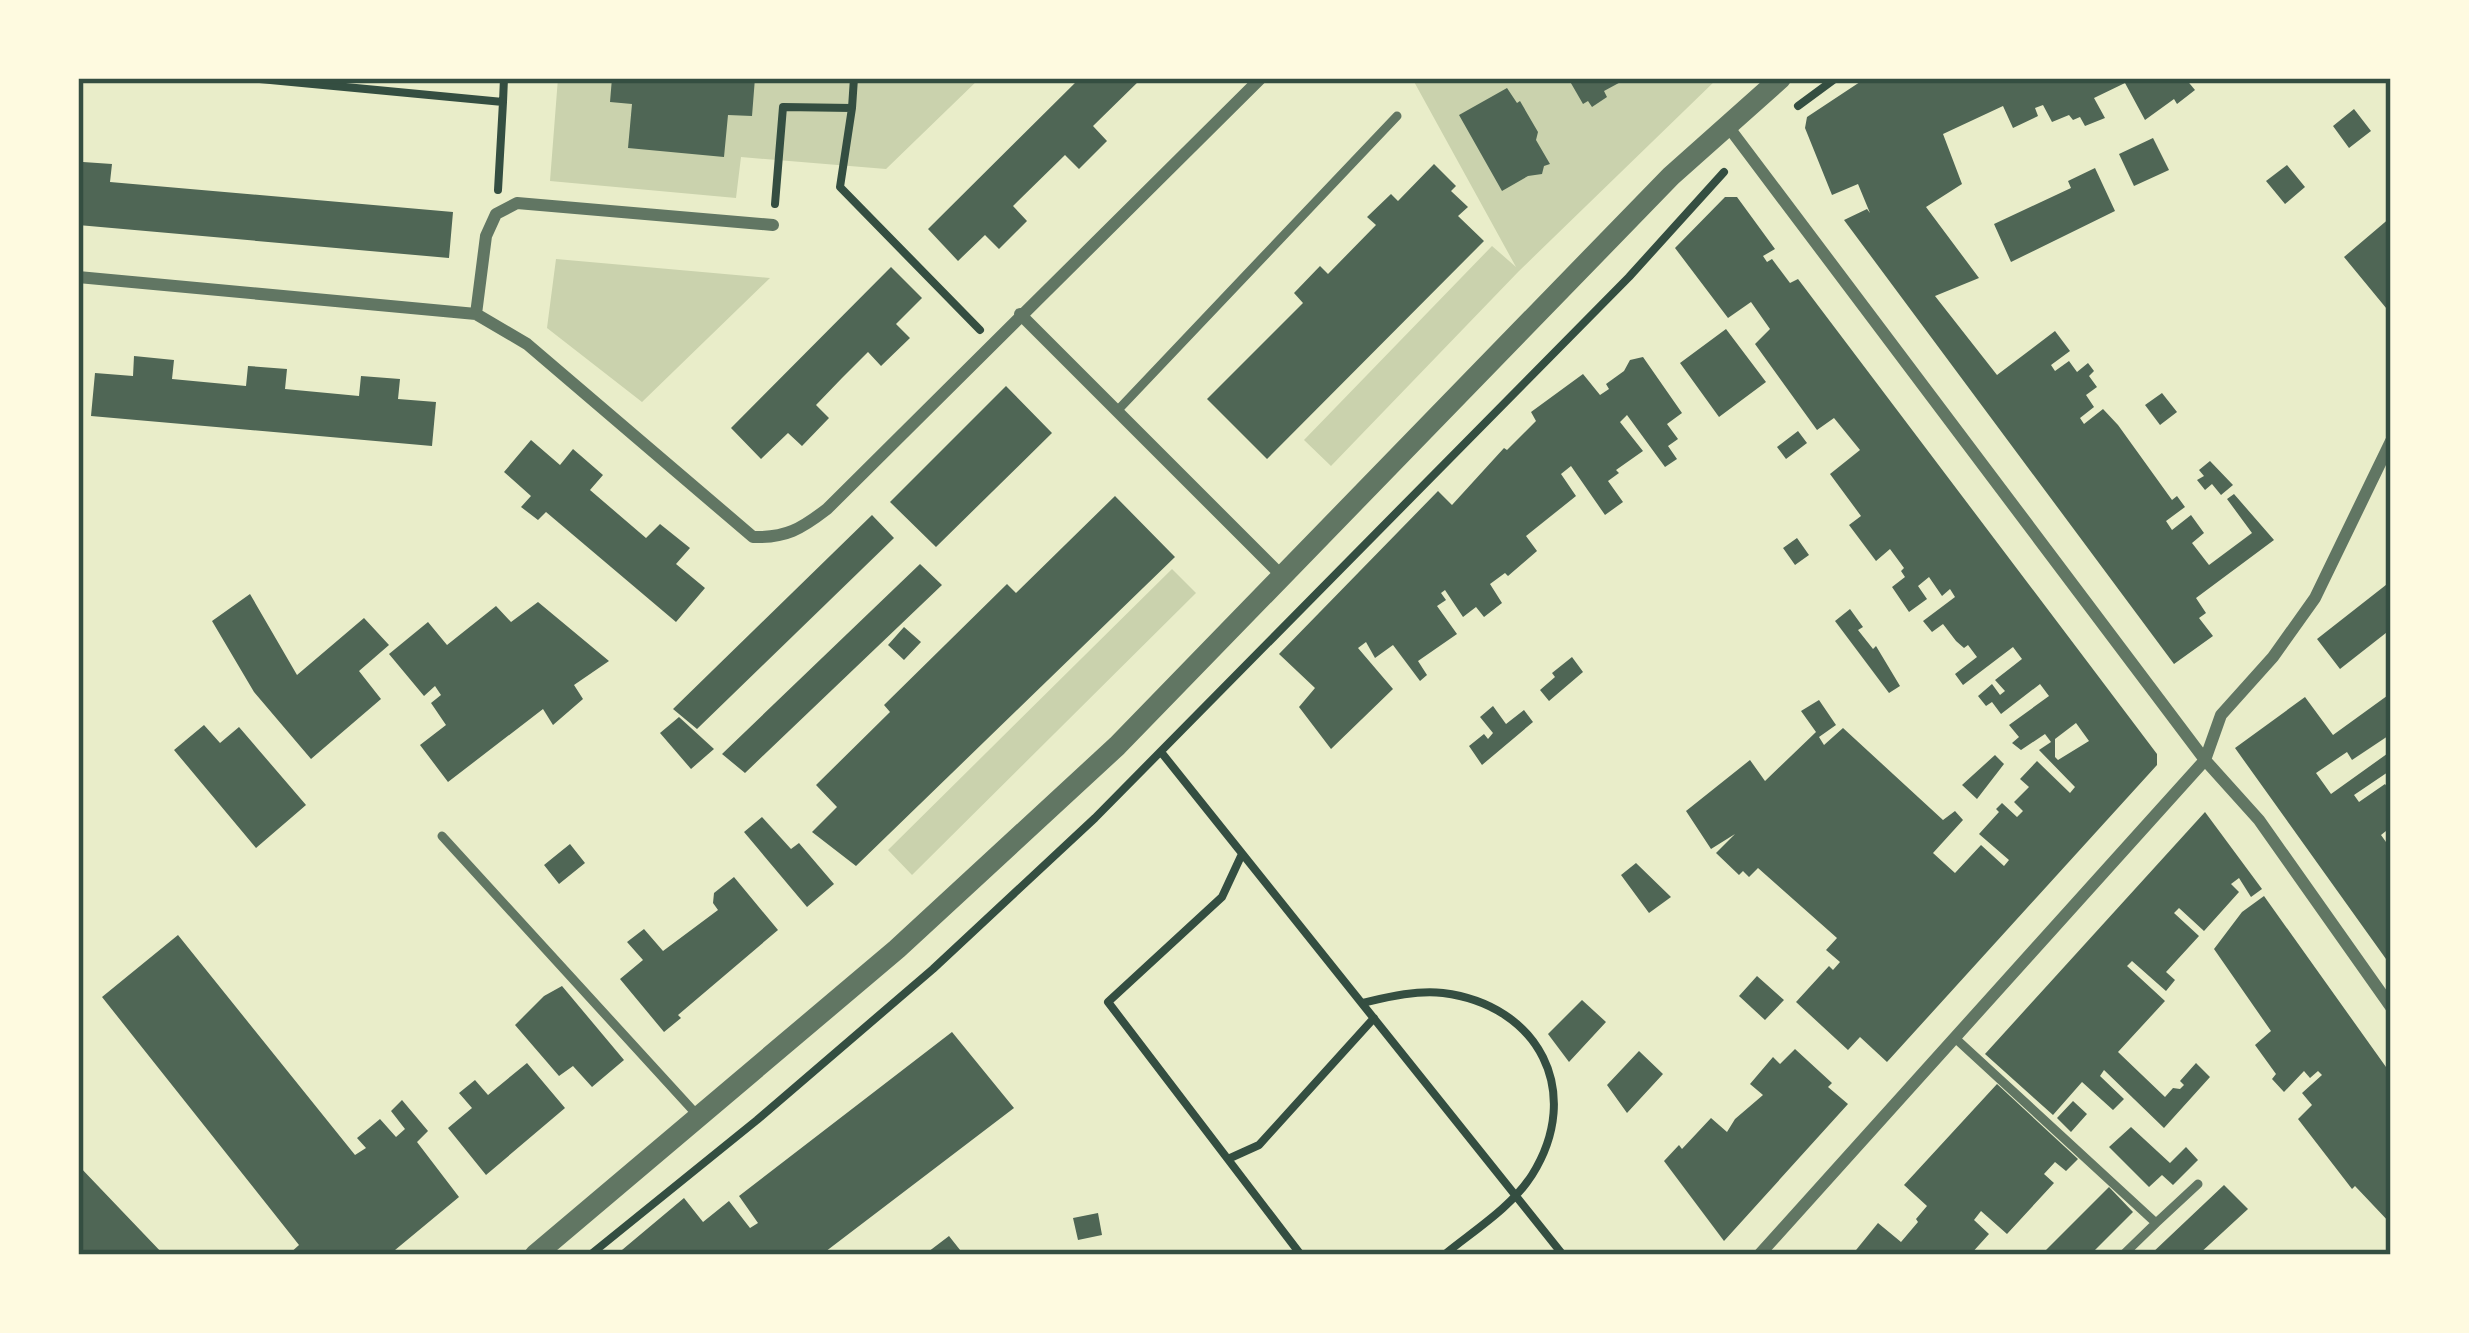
<svg xmlns="http://www.w3.org/2000/svg" width="2469" height="1333" font-family="'PT Sans Narrow',sans-serif">
<style>
.green{fill:#cad2ad}
.building{fill:#4f6655;fill-rule:evenodd}
.lines{fill:none;stroke-linecap:round;stroke-linejoin:round}
.path{stroke:#344e41;stroke-width:8}
.service{stroke:#617663;stroke-width:9}
.minor{stroke:#617663;stroke-width:12}
.tertiary{stroke:#617663;stroke-width:21}
.neatline{fill:none;stroke:#344e41;stroke-width:4.5}
</style>
<rect width="100%" height="100%" fill="#e9edc9"/>
<!-- green -->
<path class="green" d="M558,78H980L886,169L741,157L736,198L550,181Z
M1412,78H1718L1519,271L1331,466L1304,440L1492,246L1516,267Z
M556,259L770,278L642,402L547,328Z
M1172,569L1196,593L912,875L888,850Z"/>
<!-- building -->
<path class="building" d="M612,78H755L752,116L728,115L724,157L628,148L632,104L610,102Z
M1080,78H1142L1093,126L1107,141L1079,169L1065,155L1013,206L1027,221L999,249L985,235L958,261L928,229Z
M1568,78H1628L1604,91L1607,97L1592,107L1588,101L1583,104Z
M1866,78H2185L2195,90L2177,104L2174,99L2145,120L2125,83L2094,98L2105,118L2085,126L2080,117L2073,120L2069,115L2052,122L2043,105L2035,108L2038,116L2013,128L2003,106L1943,134L1962,184L1926,207L1979,278L1935,296L1997,375L2055,331L2070,351L2051,365L2055,371L2069,361L2077,372L2088,363L2094,371L2089,376L2097,387L2086,395L2094,407L2080,418L2084,424L2103,409L2118,425L2172,500L2177,496L2185,507L2166,521L2172,530L2191,515L2204,533L2192,543L2209,565L2252,533L2227,499L2234,494L2274,540L2196,598L2206,613L2199,618L2213,636L2174,664L1844,220L1867,209L1870,213L1858,184L1832,195L1805,128L1807,117Z
M1507,88L1517,103L1520,101L1538,132L1536,140L1550,164L1544,166L1542,174L1528,176L1502,191L1459,115Z
M2354,109L2371,131L2349,148L2333,126Z
M2153,138L2169,170L2134,186L2119,154Z
M83,162L112,164L110,182L453,212L449,258L78,225V179H81Z
M1434,164L1456,186L1451,191L1468,207L1458,216L1484,241L1267,459L1207,399L1303,303L1294,293L1320,266L1328,274L1376,225L1367,217L1391,194L1398,201Z
M2287,165L2305,187L2285,204L2266,181Z
M2095,168L2115,211L2011,262L1994,224L2071,188L2068,181Z
M1725,197H1737L1775,249L1763,256L1767,262L1772,259L1790,283L1798,279L2157,754V765L1887,1062L1860,1037L1848,1050L1796,1002L1829,966L1833,970L1840,962L1826,950L1837,938L1758,868L1749,877L1743,871L1739,875L1716,853L1735,834L1711,849L1686,811L1750,760L1765,781L1816,732L1801,711L1819,700L1836,725L1819,737L1824,745L1843,728L1943,820L1955,811L1963,820L1933,853L1955,873L1981,845L2004,866L2009,860L1979,834L1999,812L1996,809L2002,803L2017,817L2023,811L2014,802L2029,787L2020,779L2037,761L2070,793L2075,787L2039,750L2051,742L2045,734L2021,750L2012,743L2019,737L2009,725L2049,696L2040,684L2001,714L1992,702L1986,706L1978,696L1992,684L2000,695L2005,691L1995,680L2022,659L2013,647L1963,685L1955,674L1977,657L1968,645L1964,648L1956,641L1943,624L1932,632L1923,621L1955,597L1950,589L1942,596L1929,577L1918,586L1927,599L1909,612L1892,587L1905,577L1901,571L1904,568L1890,549L1876,561L1849,525L1861,516L1830,474L1860,450L1834,418L1817,430L1755,344L1770,329L1751,302L1728,318L1675,248ZM2076,723L2089,741L2058,760L2055,757V739Z
M2391,217V314L2344,257Z
M891,267L922,298L896,324L910,338L881,366L868,352L842,378L816,405L829,418L802,446L788,433L761,459L731,428Z
M1726,329L1766,382L1719,417L1680,363Z
M134,356L174,360L172,379L246,386L248,366L287,369L285,389L359,396L361,376L400,379L398,399L436,402L432,446L91,416L95,373L133,376Z
M1643,357L1682,413L1667,424L1678,439L1668,446L1677,459L1665,467L1627,415L1620,422L1643,451L1616,470L1619,473L1608,481L1623,502L1605,515L1571,466L1561,474L1576,496L1526,536L1537,551L1508,576L1505,573L1490,584L1502,603L1484,617L1476,607L1463,617L1445,590L1441,593L1446,600L1437,606L1457,634L1418,661L1427,675L1420,681L1393,645L1375,658L1366,642L1358,648L1393,689L1331,749L1299,707L1315,688L1279,654L1438,491L1452,505L1504,448L1507,450L1536,421L1531,412L1583,374L1600,395L1609,389L1606,384L1624,371L1630,360Z
M1006,386L1052,433L936,547L890,502Z
M2162,393L2177,412L2160,425L2145,405Z
M1798,431L1807,443L1786,459L1777,447Z
M531,440L560,465L573,449L603,475L590,490L646,538L660,524L690,548L676,564L705,588L676,622L546,512L538,520L521,507L531,496L504,472Z
M2210,461L2233,485L2221,495L2212,484L2205,490L2197,480L2204,476L2199,470Z
M1115,496L1175,557L856,866L812,832L837,807L816,785L890,712L884,705L1007,584L1016,593Z
M872,515L894,538L697,729L673,709Z
M1797,538L1809,555L1795,565L1783,548Z
M920,564L942,585L745,773L722,754Z
M2391,581V629L2340,669L2317,639Z
M250,594L297,675L364,618L389,645L359,671L381,699L311,759L254,692L212,621Z
M538,602L609,661L574,685L583,699L553,725L543,709L448,782L420,745L446,725L431,703L441,695L435,686L424,696L389,654L428,622L447,645L496,606L511,622Z
M1850,609L1863,627L1858,630L1873,649L1876,646L1900,686L1889,693L1835,621Z
M904,627L921,642L904,660L888,645Z
M1572,657L1583,672L1549,701L1540,690L1555,677L1552,673Z
M2391,693V734L2352,760L2347,752L2316,773L2331,794L2391,751V776L2388,772L2354,795L2359,802L2385,784L2391,792V827L2381,835L2391,849V966L2235,748L2305,697L2333,735Z
M1493,706L1506,724L1524,710L1533,722L1482,765L1469,746L1484,734L1488,739L1493,733L1480,717Z
M679,717L714,749L691,769L660,733Z
M204,725L220,743L239,727L306,805L256,848L174,750Z
M1995,755L2004,764L1977,799L1962,785Z
M2205,812L2262,889L2251,897L2239,878L2231,884L2239,892L2204,931L2179,908L2174,913L2199,936L2166,972L2175,980L2166,991L2132,961L2127,966L2165,1001L2118,1052L2165,1097L2173,1088L2180,1089L2184,1085L2180,1081L2196,1063L2210,1077L2164,1128L2104,1070L2100,1076L2124,1099L2113,1110L2082,1082L2053,1115L1985,1054Z
M762,817L791,849L799,843L834,884L807,907L744,832Z
M570,844L585,863L559,884L544,865Z
M1636,863L1671,897L1649,913L1621,875Z
M734,877L778,930L678,1015L681,1018L664,1032L620,979L643,960L627,942L644,929L663,951L718,910L713,903L714,893Z
M2264,896L2391,1074V1224L2355,1186L2352,1189L2298,1119L2312,1105L2302,1093L2322,1075L2318,1071L2310,1078L2304,1071L2284,1092L2272,1079L2276,1074L2255,1045L2271,1031L2214,949L2242,912Z
M178,935L355,1155L366,1148L357,1138L380,1119L396,1137L405,1129L391,1111L402,1100L428,1131L417,1142L459,1197L389,1255H288L299,1245L102,997Z
M1757,976L1784,1000L1765,1020L1739,996Z
M562,986L624,1060L592,1087L573,1066L559,1076L515,1025L544,996Z
M1582,1000L1606,1022L1569,1062L1548,1034Z
M952,1032L1014,1108L821,1255H616L684,1198L703,1222L729,1201L750,1228L758,1223L739,1196Z
M1795,1049L1832,1083L1828,1087L1848,1104L1724,1241L1664,1161L1679,1145L1682,1149L1711,1118L1727,1132L1735,1119L1763,1095L1750,1084L1773,1057L1780,1064Z
M1639,1051L1663,1074L1627,1113L1607,1085Z
M527,1063L565,1108L486,1175L448,1128L472,1108L459,1093L475,1080L488,1095Z
M1997,1084L2078,1159L2066,1171L2055,1162L2044,1174L2054,1183L2007,1234L1981,1211L1974,1220L1989,1234L1970,1255H1852L1878,1223L1901,1242L1918,1222L1916,1219L1927,1206L1904,1185Z
M2073,1101L2087,1114L2071,1132L2057,1118Z
M2131,1127L2170,1163L2186,1147L2198,1160L2173,1185L2162,1175L2149,1187L2109,1147Z
M78,1165L164,1255H78Z
M2224,1185L2248,1209L2198,1255H2150Z
M2109,1187L2133,1212L2090,1255H2041Z
M1098,1213L1102,1235L1078,1240L1073,1218Z
M949,1236L964,1255H924Z"/>
<g class="lines">
<!-- path -->
<path class="path" d="M250,78L503,102L504,78
M1798,106L1836,78
M852,108L840,187L980,330
M498,190L503,102
M775,204L783,107L852,108L854,78
M1161,752L1563,1255
M1242,854L1222,897L1108,1002L1301,1255
M1362,1003C1388,997 1416,990 1443,993C1539,1005 1584,1092 1532,1175C1511,1208 1473,1231 1444,1255
M1228,1159L1259,1145L1374,1018
M590,1255L757,1120L933,969L1095,818L1629,277L1724,172"/>
<!-- service -->
<path class="service" d="M1117,411L1397,116
M442,836L699,1117
M1955,1038L2156,1223L2198,1184
M2123,1255L2156,1223"/>
<!-- minor -->
<path class="minor" d="M1727,125L2205,760L2259,820L2391,1007
M78,277L476,314L527,344L753,537C786,538 801,529 827,509L1261,78
M476,314L486,236L496,214L517,203L773,225
M1020,314L1281,575
M1759,1255L2205,760L2221,715L2273,657L2315,598L2391,441"/>
<!-- tertiary -->
<path class="tertiary" d="M535,1255L897,949L1117,746L1671,176L1781,78"/>
</g>
<!-- border -->
<rect width="2469" height="1333" fill="none" stroke="#fefae0" stroke-width="162"/>
<rect x="81" y="81" width="2307" height="1171" class="neatline"/>
</svg>
